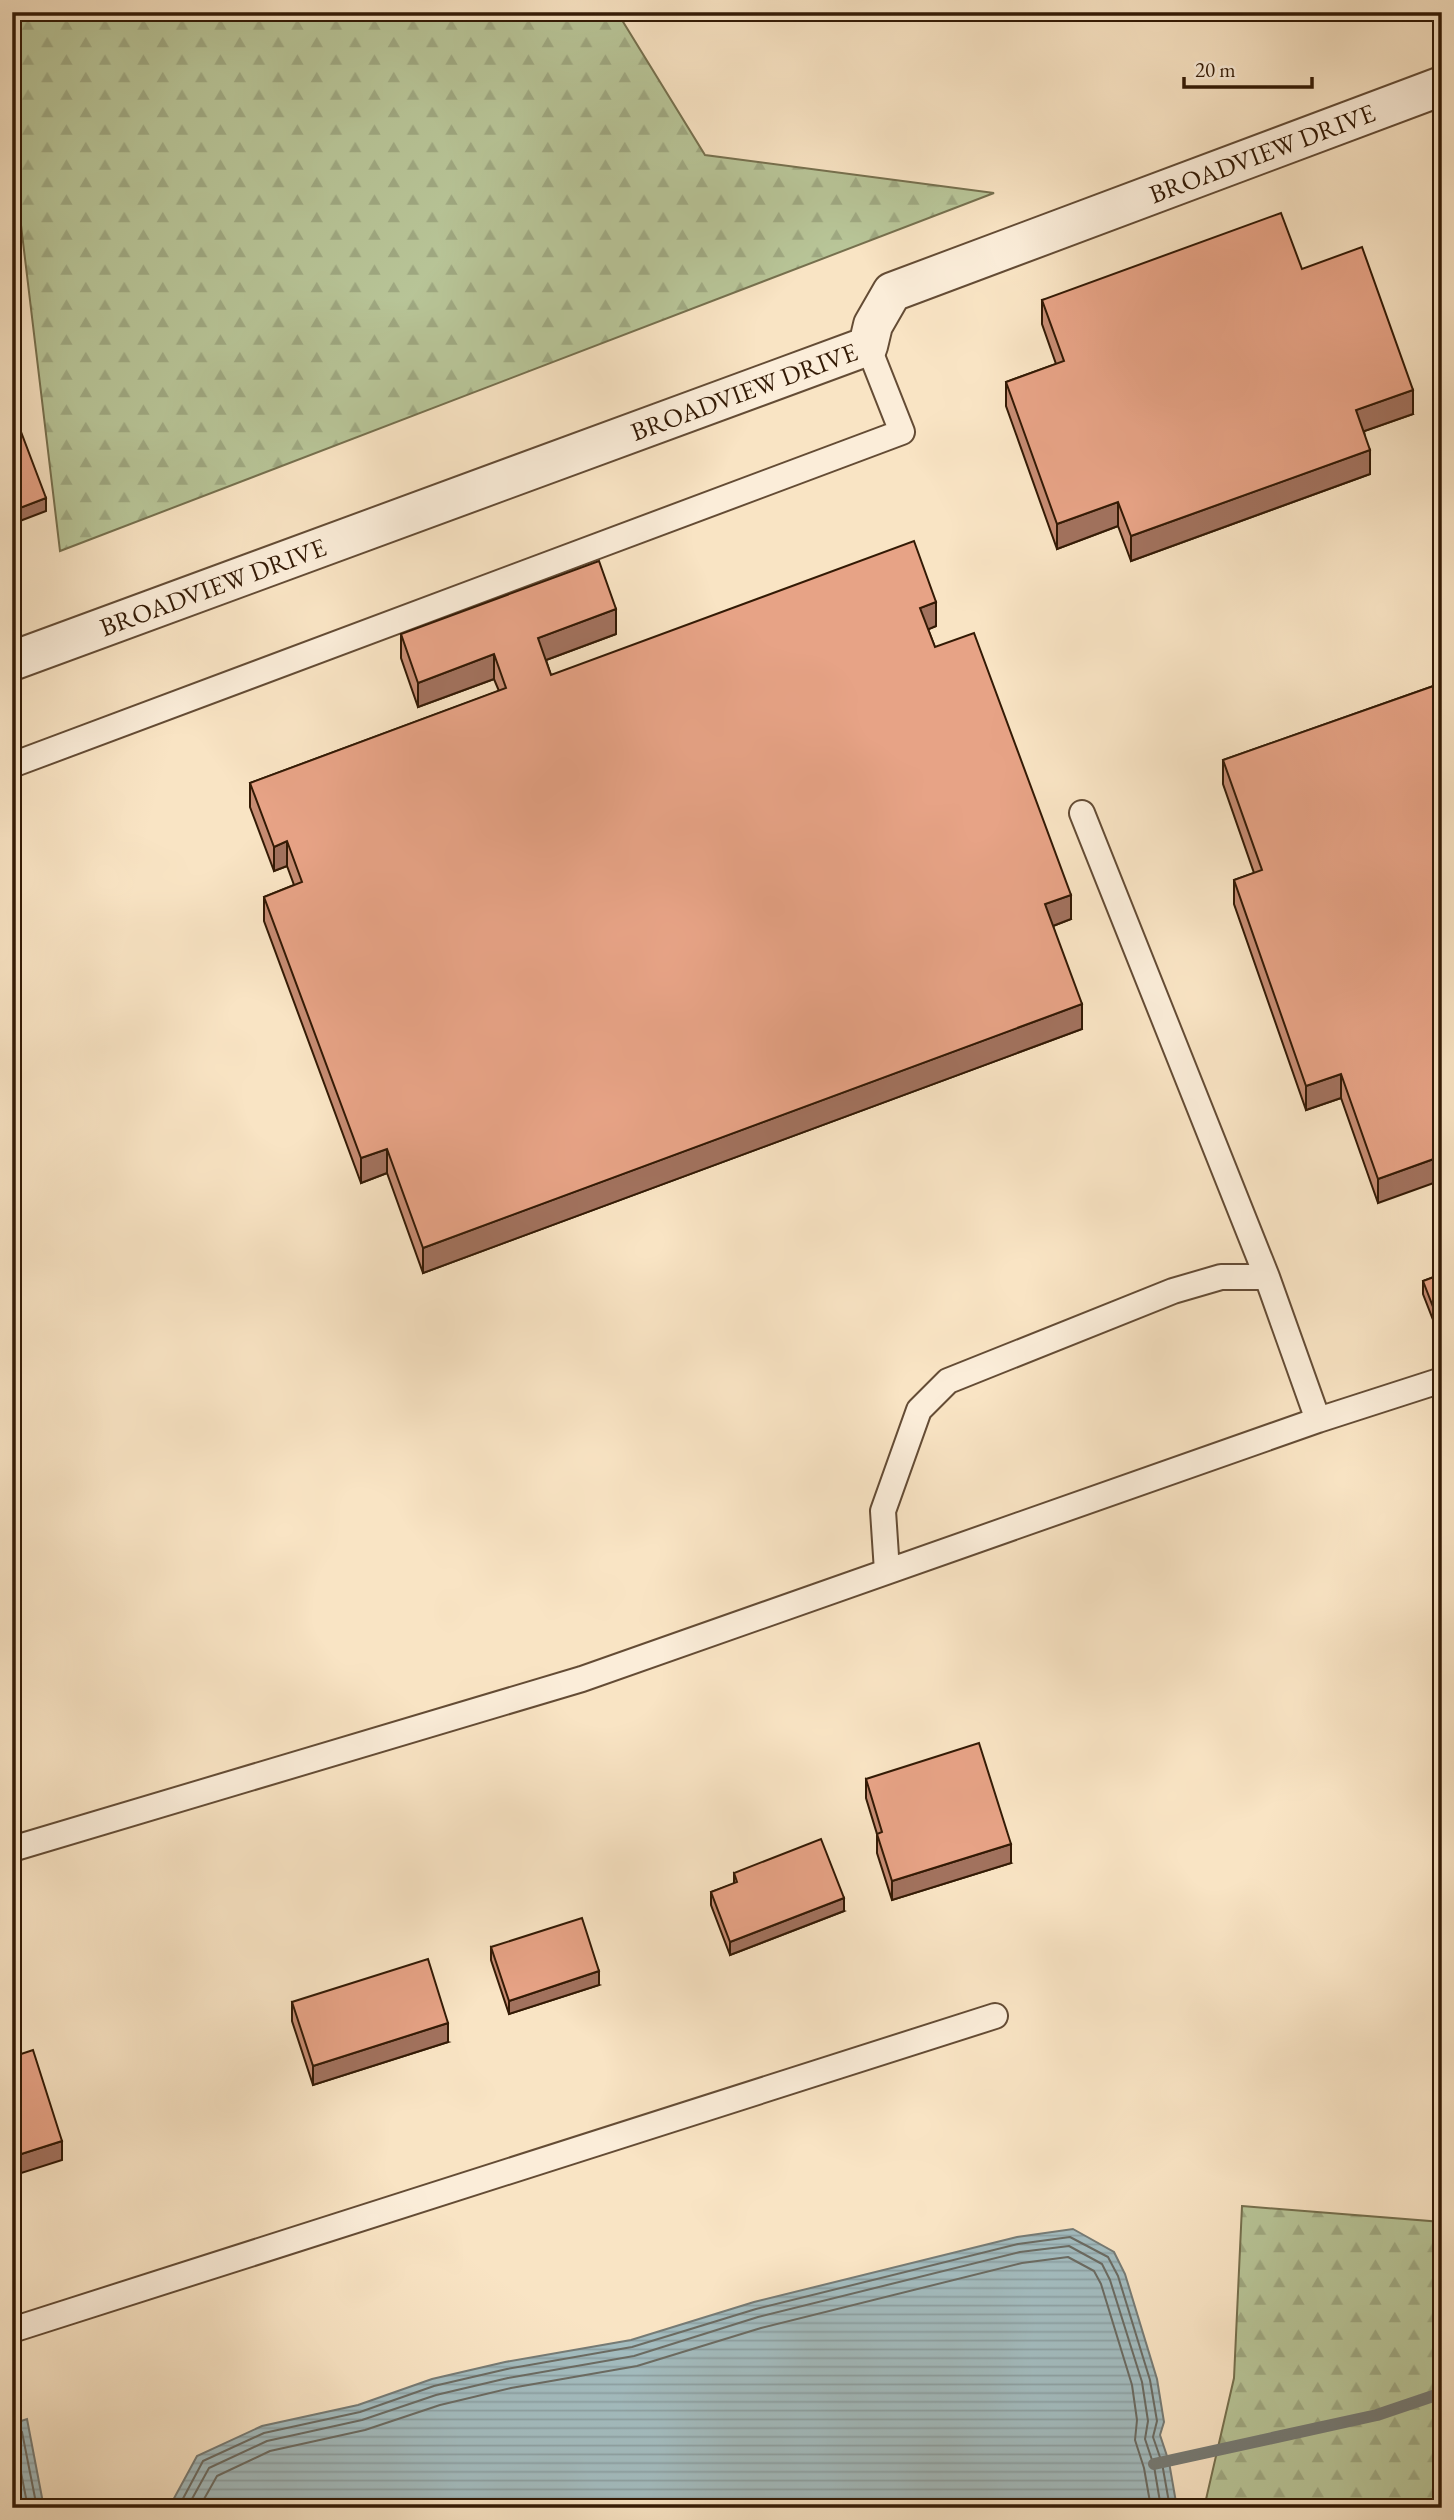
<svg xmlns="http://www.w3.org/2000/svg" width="1454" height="2520" font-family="'EB Garamond',serif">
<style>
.forest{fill:url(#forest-firs);stroke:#76704e;stroke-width:2}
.water{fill:url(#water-rules);stroke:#767b75;stroke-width:2}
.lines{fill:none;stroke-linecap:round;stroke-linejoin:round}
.shore{stroke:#6b6b62;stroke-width:2}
.stream{stroke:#767b75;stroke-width:12}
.lane-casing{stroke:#644c35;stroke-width:28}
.street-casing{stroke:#644c35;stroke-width:42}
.lane{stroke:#fbedd9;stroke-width:24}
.street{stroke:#fbedd9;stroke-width:38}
.wall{fill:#c78c73;stroke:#331a05;stroke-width:2}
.shaded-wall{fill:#a2725e;stroke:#331a05;stroke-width:2}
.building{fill:#e7a386;stroke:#331a05;stroke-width:2}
.labels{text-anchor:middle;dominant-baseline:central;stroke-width:5;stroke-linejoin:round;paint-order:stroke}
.street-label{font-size:26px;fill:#331a05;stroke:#fbedd9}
</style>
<defs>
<pattern id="forest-firs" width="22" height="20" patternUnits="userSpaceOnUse" patternTransform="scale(1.75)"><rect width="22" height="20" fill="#b8c598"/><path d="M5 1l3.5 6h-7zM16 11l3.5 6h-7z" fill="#9fa982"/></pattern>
<pattern id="water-rules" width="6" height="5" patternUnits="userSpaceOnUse" patternTransform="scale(1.75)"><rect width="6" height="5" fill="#a3bcbf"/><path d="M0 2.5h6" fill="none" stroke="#8da1a3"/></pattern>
</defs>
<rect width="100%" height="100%" fill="#f9e4c4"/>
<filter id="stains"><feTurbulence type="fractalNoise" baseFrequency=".00286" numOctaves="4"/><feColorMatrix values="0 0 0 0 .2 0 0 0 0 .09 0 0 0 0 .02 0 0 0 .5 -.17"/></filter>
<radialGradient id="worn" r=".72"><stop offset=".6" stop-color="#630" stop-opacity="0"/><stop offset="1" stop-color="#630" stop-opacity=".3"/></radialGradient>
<!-- forest -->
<path class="forest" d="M12,12H617L705,155L994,193L60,551L12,150Z
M1242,2206L1442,2222V2508H1204L1234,2378Z"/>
<!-- water -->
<path class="water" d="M1073,2229L1114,2252L1125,2274L1157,2379L1164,2422L1160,2435L1169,2462L1177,2508H171L172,2502L197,2456L262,2426L358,2405L432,2379L505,2362L631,2340L754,2302L1017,2237Z
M27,2419L44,2508H12V2424Z"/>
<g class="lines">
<!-- shore -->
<path class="shore" d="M12,2430H20L22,2432L37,2508
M12,2439L15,2442L28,2508
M178,2508L203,2461L264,2433L360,2412L434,2386L507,2369L632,2347L756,2309L1018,2244L1070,2237L1108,2257L1118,2276L1150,2380L1157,2421L1153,2437L1162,2463L1170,2508
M187,2508L209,2468L267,2441L362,2420L436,2395L508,2378L634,2356L758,2317L1020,2252L1069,2246L1102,2264L1110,2280L1142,2382L1148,2421L1145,2439L1154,2466L1161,2508
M199,2508L217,2476L270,2451L365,2430L440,2405L511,2388L637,2366L761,2328L1022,2263L1068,2257L1094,2271L1101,2284L1132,2385L1137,2420L1135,2440L1144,2468L1151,2508"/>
<!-- stream -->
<path class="stream" d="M1154,2464L1377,2415L1442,2393"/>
<defs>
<path id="lane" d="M12,765L902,432L868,346
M1082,813L1267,1277L1318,1420
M887,1571L883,1511L919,1410L948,1381L1173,1291L1221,1277H1267
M12,1849L582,1679L1318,1420L1442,1380
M12,2330L995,2016"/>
<g id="street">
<path id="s1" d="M12,661L868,346L873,325L892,292L1442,86"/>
</g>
</defs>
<!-- lane casing -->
<use href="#lane" class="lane-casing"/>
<!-- street casing -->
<use href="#street" class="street-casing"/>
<!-- lane -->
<use href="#lane" class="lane"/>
<!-- street -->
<use href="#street" class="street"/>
</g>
<!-- wall -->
<path class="wall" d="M1302,269L1413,414L1364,431L1370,474L1131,561L1118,526L1057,549L1006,406V382L1056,364L1042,324V300Z
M936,626L928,629L935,647L1071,919L1053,926L1082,1029L423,1273L387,1173L361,1183L264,921V897L294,885L287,866L274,871L250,807V783L499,691L494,679L418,707L401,658V634H616L546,660L551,675Z
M1442,683L1378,1203L1341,1098L1306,1110L1234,904V880L1254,873L1223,784V760Z
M1442,1274V1343L1423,1294V1281Z
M866,1779L1011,1863L892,1900L877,1853V1834L866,1798Z
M734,1873L844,1911L730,1955L711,1905V1892L734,1884Z
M491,1947L599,1985L509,2014L491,1960Z
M292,2002L448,2042L313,2085L292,2021Z"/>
<!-- shaded-wall -->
<path class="shaded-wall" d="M1413,390V414L1356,434V410Z
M1370,450V474L1131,561V536Z
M46,498V511L12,524V511Z
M1118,502V526L1057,549V524Z
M936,602V626L920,633V608Z
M616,609V634L538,663V638Z
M494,654V679L418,707V683Z
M287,841V866L274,871V847Z
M1071,895V919L1045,929V904Z
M1082,1004V1029L423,1273V1248Z
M1341,1074V1098L1306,1110V1086Z
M387,1149V1173L361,1183V1158Z
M1442,1156V1180L1378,1203V1179Z
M1011,1844V1863L892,1900V1881Z
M844,1898V1911L730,1955V1942Z
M599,1971V1985L509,2014V2001Z
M448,2023V2042L313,2085V2066Z
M62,2141V2160L12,2176V2157Z"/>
<!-- building -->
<path class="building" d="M1281,213L1302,269L1362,247L1413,390L1356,410L1370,450L1131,536L1118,502L1057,524L1006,382L1064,361L1042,300Z
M12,408L46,498L12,511Z
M914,541L936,602L920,608L935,647L974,633L1071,895L1045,904L1082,1004L423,1248L387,1149L361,1158L264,897L302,882L287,841L274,847L250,783L506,688L494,654L418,683L401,634L599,561L616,609L538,638L551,675Z
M1442,683V1156L1378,1179L1341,1074L1306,1086L1234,880L1262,870L1223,760Z
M1442,1274V1330L1423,1281Z
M979,1743L1011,1844L892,1881L877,1834L882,1832L866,1779Z
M821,1839L844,1898L730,1942L711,1892L737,1882L734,1873Z
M582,1918L599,1971L509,2001L491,1947Z
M428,1959L448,2023L313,2066L292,2002Z
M33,2050L62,2141L12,2157V2057Z"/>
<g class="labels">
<!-- street labels -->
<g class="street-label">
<text stroke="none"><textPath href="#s1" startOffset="1367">BROADVIEW DRIVE</textPath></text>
<text stroke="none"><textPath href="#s1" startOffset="780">BROADVIEW DRIVE</textPath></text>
<text stroke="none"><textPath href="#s1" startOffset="214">BROADVIEW DRIVE</textPath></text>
</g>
</g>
<!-- margin -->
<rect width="1454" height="2520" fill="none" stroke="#f9e4c4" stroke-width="42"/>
<rect x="14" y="14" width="1426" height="2492" fill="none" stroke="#331a05" stroke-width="3.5"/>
<rect x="21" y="21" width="1412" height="2478" fill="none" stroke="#331a05" stroke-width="2"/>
<!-- scale -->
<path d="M1184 77v10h128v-10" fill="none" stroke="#331a05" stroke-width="3.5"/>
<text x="1195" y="77" font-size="21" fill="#331a05" stroke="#fbedd9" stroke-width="5" paint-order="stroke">20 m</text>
<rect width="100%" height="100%" filter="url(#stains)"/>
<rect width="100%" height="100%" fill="url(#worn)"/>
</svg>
